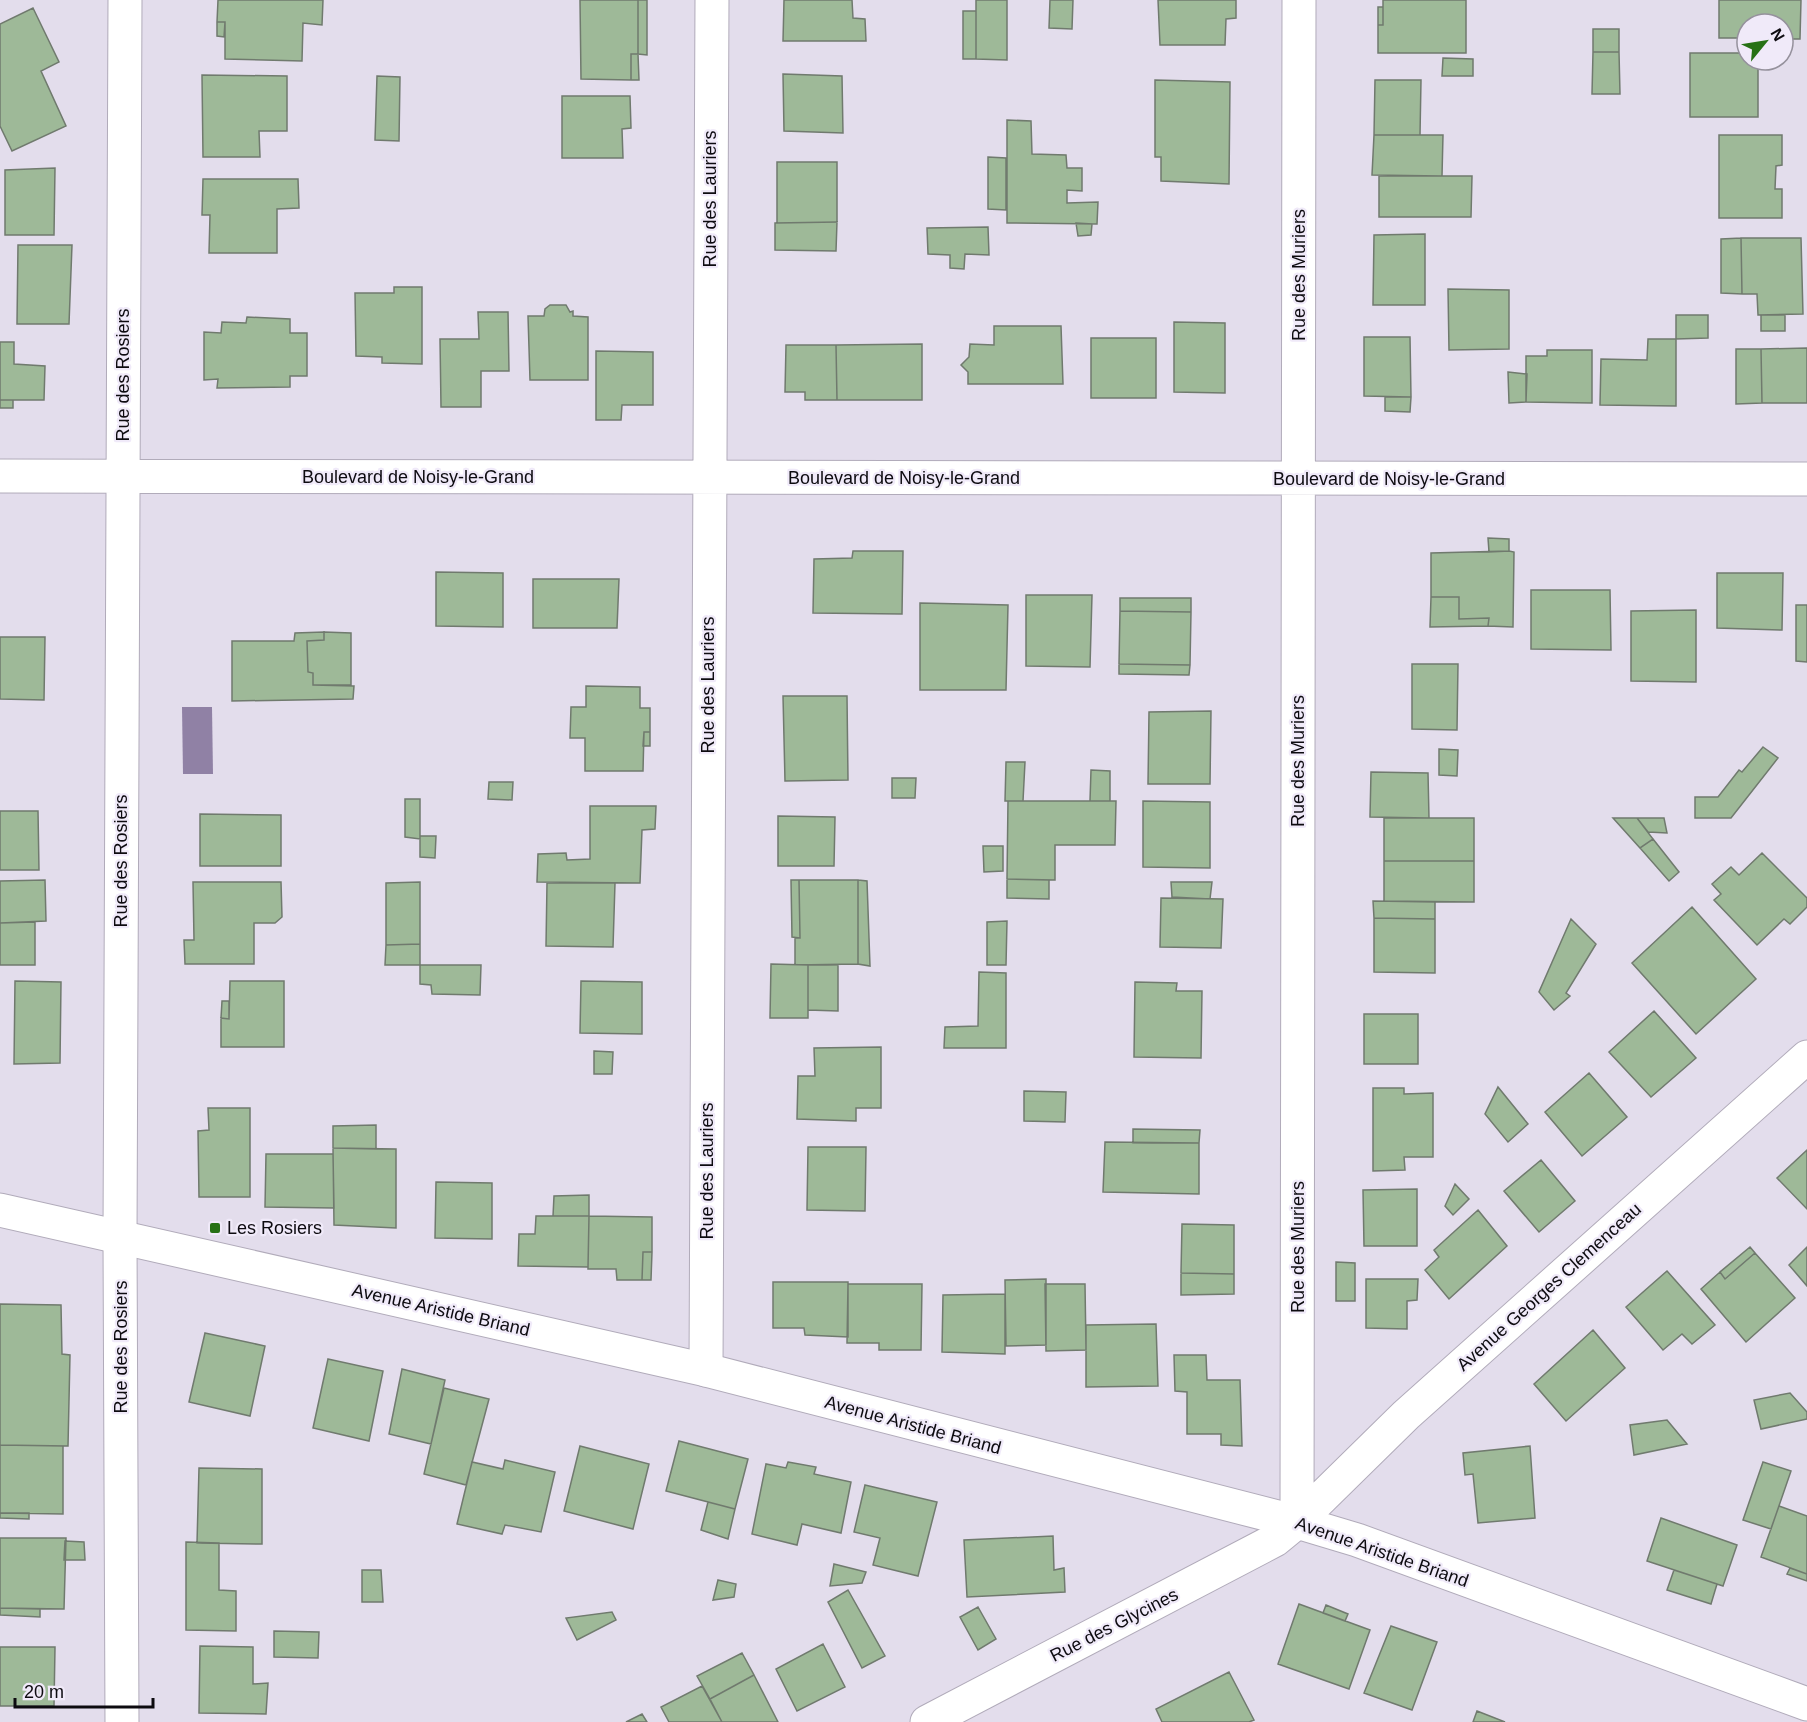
<svg xmlns="http://www.w3.org/2000/svg" width="1807" height="1722" font-family="Helvetica,sans-serif">
<style>
.water{fill:#9081a5}
.building{fill:#9eb998;stroke:#707a6e;stroke-width:1.5}
.lines{fill:none;stroke-linecap:round;stroke-linejoin:round}
.minor-casing{stroke:#b1abba;stroke-width:35}
.tertiary-casing{stroke:#b1abba;stroke-width:35}
.minor{stroke:#fff;stroke-width:33}
.tertiary{stroke:#fff;stroke-width:33}
.poi-dot{fill:#277115;stroke:#f0eaf9;stroke-width:2}
.labels{text-anchor:middle;dominant-baseline:central;stroke-width:4.5;stroke-linejoin:round;paint-order:stroke}
.street-label{font-size:18px;fill:#0d0b10;stroke:#f0eaf9}
.poi-label{font-size:18px;fill:#0d0b10;stroke:#f0eaf9;text-anchor:start}
</style>
<rect width="100%" height="100%" fill="#e3ddec"/>
<!-- water -->
<path class="water" d="M182,707H212L213,774H183Z"/>
<!-- building -->
<path class="building" d="M218,0H323L322,25L303,23L302,61L225,59V22H217Z
M580,0H638V54H631V80L581,79Z
M638,0H647V55L638,54Z
M784,0H852L853,18L865,19L866,41H783Z
M976,0H1007V60L976,59Z
M1050,0H1073L1072,29L1049,28Z
M1158,0H1236V18L1226,19L1225,45H1160Z
M1383,0H1466V53H1378V25H1383Z
M1719,0H1801L1800,39H1783V24H1747V38H1719Z
M1378,7H1383V25H1378Z
M33,8L59,62L41,71L66,126L12,151L0,126V24Z
M963,11H976V59H963Z
M217,22H225L224,37L217,36Z
M1593,29H1619V52H1593Z
M1593,52H1619L1620,94H1592Z
M1690,53H1747V60H1758V117H1690Z
M631,54H638L639,80H631Z
M1443,58L1473,59V76H1442Z
M783,74L842,76L843,133L784,131Z
M202,75L287,76V131H259L260,157H203Z
M377,76L400,77L399,141L375,140Z
M1155,80L1230,82L1229,184L1161,181V157H1155Z
M1375,80H1421L1420,135H1374Z
M562,96H630L631,128L622,129L623,158H562Z
M1007,120L1031,121L1032,154L1066,155L1067,168H1082V191L1067,190V203L1098,202L1097,224L1007,223Z
M1374,135H1443L1442,176L1372,175Z
M1719,135H1782V165L1776,166L1775,189H1782V218H1719Z
M988,157L1006,158V210L988,209Z
M777,162H837V222L777,223Z
M55,168L54,235H5V170Z
M1379,176H1472L1471,217H1379Z
M203,179H298L299,208L277,209V253H209L210,215H202Z
M837,222L836,251L775,250V223Z
M1076,223L1092,224L1091,235L1078,236Z
M988,227L989,255L965,254L964,269L950,268V255L928,254L927,228Z
M1425,234V305H1373L1374,235Z
M1741,238L1742,294L1721,293V239Z
M1741,238H1801L1803,314L1758,315L1757,294H1742Z
M18,245H72L69,324H17Z
M394,287H422V364L382,363V357L356,356L355,293H394Z
M1448,289L1509,290V349L1449,350Z
M550,305H566L570,312L573,311V316L588,317V380H530L528,316H544L545,309Z
M478,312H508L509,371H481V407H441L440,339H479Z
M1676,315H1708V338L1676,339Z
M1761,315H1785V331H1761Z
M247,317L290,319V333H307V376H290V387L217,388L218,379L204,380V332L221,333L222,322L246,323Z
M1174,322L1225,323V393L1174,392Z
M994,326H1061L1063,384H968V372L961,365L969,357L970,344L994,345Z
M1364,337H1410L1411,397L1364,396Z
M1091,338H1156V398H1091Z
M1648,339H1676V406L1600,405L1601,359L1647,360Z
M0,342H14V364L45,366L44,400H0Z
M922,344V400H837L836,345Z
M786,345H836L837,400H805V392H785Z
M1807,348V403H1762L1761,349Z
M1736,349H1761L1762,403L1736,404Z
M1547,350H1592V403L1526,402V356H1547Z
M596,351L653,352V405H622L621,420H596Z
M1508,372L1527,374L1526,402L1509,403Z
M1385,397H1411L1410,412L1385,411Z
M0,400H13V408H0Z
M1488,538L1509,539V551L1489,552Z
M853,551H903L902,614L813,613L814,559L852,558Z
M1509,551L1514,552L1513,627L1488,626L1489,618L1459,619V597H1431V553Z
M436,572L503,573V627L436,626Z
M1717,573H1783L1782,630L1717,628Z
M533,579H619L617,628H533Z
M1531,590H1610L1611,650L1531,649Z
M1026,595H1092L1090,667L1026,666Z
M1431,597H1459V619L1489,618L1488,626L1430,627Z
M1120,598H1191V612L1120,611Z
M920,603L1008,605L1006,690H920Z
M1796,605H1807V662L1796,661Z
M1696,610V682L1631,681V611Z
M1120,611L1191,612L1190,665L1119,664Z
M324,632V640L307,641L308,672L313,673V685L354,686L353,699L232,701V641H294L295,633Z
M324,632L351,633V685H313V673L308,672L307,641L324,640Z
M0,637H45L44,700L0,699Z
M1119,664L1190,665L1189,675L1119,674Z
M1412,664H1458L1457,730L1412,729Z
M586,686L640,687V708H650V732H644L643,771H585V738H570L571,707H586Z
M783,696H847L848,780L785,781Z
M1211,711L1210,784H1148L1149,712Z
M644,732H650V746H643Z
M1763,747L1778,758L1731,818H1695V797H1718L1739,770L1742,772Z
M1439,749L1458,750L1457,776L1439,775Z
M1006,762H1025L1023,801H1005Z
M1091,770L1110,771V801H1090Z
M1371,772L1428,773L1429,818L1370,817Z
M892,778H916L915,798H892Z
M489,782H513L512,800L488,799Z
M405,799H420V839L405,837Z
M1008,801H1116L1115,845H1055V880L1007,879Z
M1143,801L1210,802V868L1143,867Z
M590,806H656L655,829L642,830L640,883L537,882L538,854L566,853L567,860L590,859Z
M0,811H38L39,870H0Z
M200,814L281,815V866H200Z
M778,816L835,817L834,866H778Z
M1384,818H1474V861H1384Z
M1613,818H1637L1653,839L1640,848Z
M1637,818H1664L1667,833L1648,832Z
M420,836H436L435,858L420,857Z
M1653,839L1679,872L1669,881L1640,848Z
M983,846H1003V871L984,872Z
M1762,853L1807,898V907L1790,924L1784,919L1757,945L1714,900L1721,894L1712,884L1731,867L1739,875Z
M1384,861H1474V902L1384,901Z
M1007,879L1049,880V899L1007,898Z
M45,880L46,921L0,923V881Z
M791,880H799L800,938L792,937Z
M799,880H858V964L795,965V938H800Z
M858,880L867,881L870,966L858,964Z
M193,882H281L282,917L275,923H254V964H185L184,940H194Z
M420,882V944L386,945V883Z
M1171,882H1212L1210,899L1172,897Z
M547,883H615L613,947L546,946Z
M1161,898L1223,899L1221,948L1160,947Z
M1373,901L1435,902V919L1374,918Z
M1692,907L1756,979L1696,1034L1632,963Z
M1374,918L1435,919V973L1374,972Z
M1571,919L1596,944L1566,993L1570,996L1554,1010L1539,992Z
M1007,921L1006,965H987V922Z
M35,922V965H0V923Z
M420,944V965H385L386,945Z
M771,964L808,965V1018H770Z
M420,965H481L480,995L432,994L431,985L420,984Z
M808,965H838V1011L808,1010Z
M979,972L1006,973V1048H944L945,1027L978,1026Z
M15,981L61,982L60,1063L14,1064Z
M230,981H284V1047H221V1018L229,1019Z
M581,981L642,982V1034L580,1033Z
M1135,982L1177,983L1176,991H1202L1201,1058L1134,1057Z
M222,1001H229V1019L221,1018Z
M1654,1011L1696,1058L1651,1097L1609,1052Z
M1364,1014H1418V1064H1364Z
M881,1047V1108H856V1121L797,1119L798,1076H815L814,1048Z
M594,1051L613,1052L612,1074H594Z
M1589,1073L1627,1117L1582,1156L1545,1112Z
M1498,1087L1528,1124L1508,1142L1485,1114Z
M1373,1088H1404V1094L1433,1093V1157H1404L1405,1170L1373,1171Z
M1024,1091L1066,1092L1065,1122L1024,1121Z
M208,1108H250V1197H199L198,1131L209,1130Z
M376,1125V1149L333,1148V1126Z
M1133,1129L1200,1130L1199,1143H1133Z
M1105,1142L1199,1143V1194L1103,1192Z
M808,1147H866L865,1211L807,1210Z
M333,1148L396,1149V1228L334,1225Z
M1807,1150V1209L1777,1178Z
M266,1154H333L334,1208L265,1207Z
M1541,1160L1575,1201L1539,1232L1504,1191Z
M436,1182L492,1183V1239L435,1238Z
M1455,1184L1469,1199L1453,1215L1445,1206Z
M1417,1189V1246H1364L1363,1190Z
M589,1195V1216H553L554,1196Z
M1478,1210L1507,1246L1449,1299L1425,1270L1439,1257L1434,1250Z
M536,1216H589L588,1267L518,1266L519,1234H535Z
M589,1216L652,1217V1252H643L642,1280H617L616,1269H588Z
M1182,1224L1234,1225V1274L1181,1273Z
M1750,1247L1755,1253L1725,1279L1720,1272Z
M1807,1247V1286L1789,1265Z
M643,1252H652L651,1280H642Z
M1755,1253L1795,1298L1746,1342L1701,1289L1720,1272L1725,1279Z
M1336,1262L1355,1263V1301H1336Z
M1667,1271L1715,1325L1692,1344L1682,1334L1663,1350L1626,1307Z
M1181,1273L1234,1274V1294L1181,1295Z
M1046,1279V1345L1006,1346L1005,1280Z
M1366,1279H1418L1417,1300L1407,1301V1329L1366,1328Z
M773,1282H848V1337L805,1335L804,1328H773Z
M848,1284H922L921,1350H879V1343H847Z
M1045,1284H1085L1086,1350L1046,1351Z
M1005,1294V1354L942,1352L943,1295Z
M0,1304L61,1305L62,1354L70,1355L68,1446L0,1445Z
M1156,1324L1158,1386L1086,1387V1325Z
M1593,1330L1625,1368L1566,1421L1534,1384Z
M205,1333L265,1346L250,1416L189,1402Z
M1174,1355H1206L1207,1380H1240L1242,1446L1221,1445V1434H1187V1392L1175,1391Z
M328,1359L383,1371L369,1441L313,1428Z
M402,1369L445,1380L431,1444L389,1434Z
M444,1388L489,1399L466,1485L424,1474Z
M1790,1393L1807,1412V1419L1761,1429L1754,1400Z
M1667,1420L1687,1444L1634,1455L1630,1425Z
M679,1441L748,1459L735,1509L666,1491Z
M0,1445L63,1446V1514L0,1513Z
M580,1446L649,1464L633,1529L564,1511Z
M1530,1446L1535,1518L1478,1523L1473,1474L1465,1475L1463,1453Z
M505,1460L555,1472L541,1532L505,1525L502,1534L457,1524L472,1462L503,1469Z
M788,1462L816,1467L814,1474L851,1482L841,1533L802,1524L797,1545L752,1534L766,1464L786,1468Z
M1763,1462L1791,1471L1771,1529L1743,1520Z
M199,1468L262,1469V1544L197,1543Z
M865,1485L937,1502L918,1576L873,1565L880,1538L854,1532Z
M708,1502L735,1509L728,1539L701,1530Z
M1779,1506L1807,1516V1574L1761,1557Z
M0,1513H29V1519L0,1518Z
M1661,1518L1737,1545L1723,1586L1647,1561Z
M1053,1536L1054,1570L1064,1568L1065,1592L967,1597L964,1540Z
M0,1538H66L64,1609L0,1608Z
M65,1541L84,1542L85,1560H64Z
M186,1542L219,1543V1590L236,1591V1631L186,1630Z
M834,1564L866,1572L862,1583L830,1586Z
M1790,1568L1807,1574V1581L1787,1574Z
M362,1570H381L383,1602H362Z
M1674,1570L1717,1584L1711,1604L1667,1590Z
M718,1580L736,1584L734,1597L713,1600Z
M848,1590L885,1656L862,1668L828,1602Z
M1299,1604L1370,1630L1349,1689L1278,1664Z
M1326,1605L1348,1614L1345,1621L1323,1613Z
M978,1607L996,1639L978,1650L960,1617Z
M0,1608L40,1609V1617L0,1615Z
M612,1612L616,1620L577,1640L566,1618Z
M1391,1626L1437,1642L1412,1710L1364,1693Z
M274,1631L319,1632L318,1658L274,1657Z
M823,1644L845,1687L797,1711L776,1669Z
M200,1646L253,1647V1684L268,1683L266,1714L199,1713Z
M0,1647H55L54,1706H0Z
M742,1653L754,1675L710,1699L697,1676Z
M1229,1672L1254,1720L1249,1722H1162L1156,1709Z
M754,1675L778,1722H722L710,1699Z
M702,1686L722,1722H669L661,1707Z
M1477,1711L1505,1722H1473Z
M642,1714L647,1722H626Z"/>
<g class="lines">
<defs>
<path id="minor" d="M0,476L1807,479
M706,1370L712,0
M1297,1522L1299,0
M122,1722L120,1238L125,0
M927,1722L1275,1540L1297,1522L1406,1415L1807,1057"/>
<path id="tertiary" d="M0,1210L706,1370L1297,1522L1357,1540L1807,1704"/>
</defs>
<!-- minor casing -->
<use href="#minor" class="minor-casing"/>
<!-- tertiary casing -->
<use href="#tertiary" class="tertiary-casing"/>
<!-- minor -->
<use href="#minor" class="minor"/>
<!-- tertiary -->
<use href="#tertiary" class="tertiary"/>
</g>
<!-- markers -->
<rect class="poi-dot" x="209" y="1222" width="12" height="12" rx="3"/>
<g class="labels">
<!-- street labels -->
<g class="street-label">
<text transform="translate(710 199) rotate(-90)">Rue des Lauriers</text>
<text transform="translate(1299 275) rotate(-90)">Rue des Muriers</text>
<text transform="translate(123 375) rotate(-90)">Rue des Rosiers</text>
<text x="418" y="477">Boulevard de Noisy-le-Grand</text>
<text x="904" y="478">Boulevard de Noisy-le-Grand</text>
<text x="1389" y="479">Boulevard de Noisy-le-Grand</text>
<text transform="translate(708 685) rotate(-90)">Rue des Lauriers</text>
<text transform="translate(1298 761) rotate(-90)">Rue des Muriers</text>
<text transform="translate(121 861) rotate(-90)">Rue des Rosiers</text>
<text transform="translate(707 1171) rotate(-90)">Rue des Lauriers</text>
<text transform="translate(1298 1247) rotate(-90)">Rue des Muriers</text>
<text transform="translate(1549 1287) rotate(-42)">Avenue Georges Clemenceau</text>
<text transform="translate(441 1310) rotate(13)">Avenue Aristide Briand</text>
<text transform="translate(121 1347) rotate(-90)">Rue des Rosiers</text>
<text transform="translate(913 1425) rotate(15)">Avenue Aristide Briand</text>
<text transform="translate(1382 1552) rotate(19)">Avenue Aristide Briand</text>
<text transform="translate(1114 1625) rotate(-27)">Rue des Glycines</text>
</g>
<!-- poi labels -->
<g class="poi-label">
<text x="227" y="1228">Les Rosiers</text>
</g>
</g>
<!-- north arrow -->
<g transform="translate(1765 42) rotate(60)"><circle r="28" fill="#f0eaf9" stroke="#95919c" stroke-width="1.5"/>
<path d="M0-4.5L10 22L0 15L-10 22Z" fill="#277115"/>
<text y="-9" font-size="16" font-weight="bold" text-anchor="middle" fill="#0d0b10">N</text>
</g>
<!-- scale -->
<path d="M15 1698v9h138v-9" fill="none" stroke="#0d0b10" stroke-width="3"/>
<text x="24" y="1698" font-size="18" fill="#0d0b10" stroke="#f0eaf9" stroke-width="4.5" paint-order="stroke">20 m</text>
</svg>
